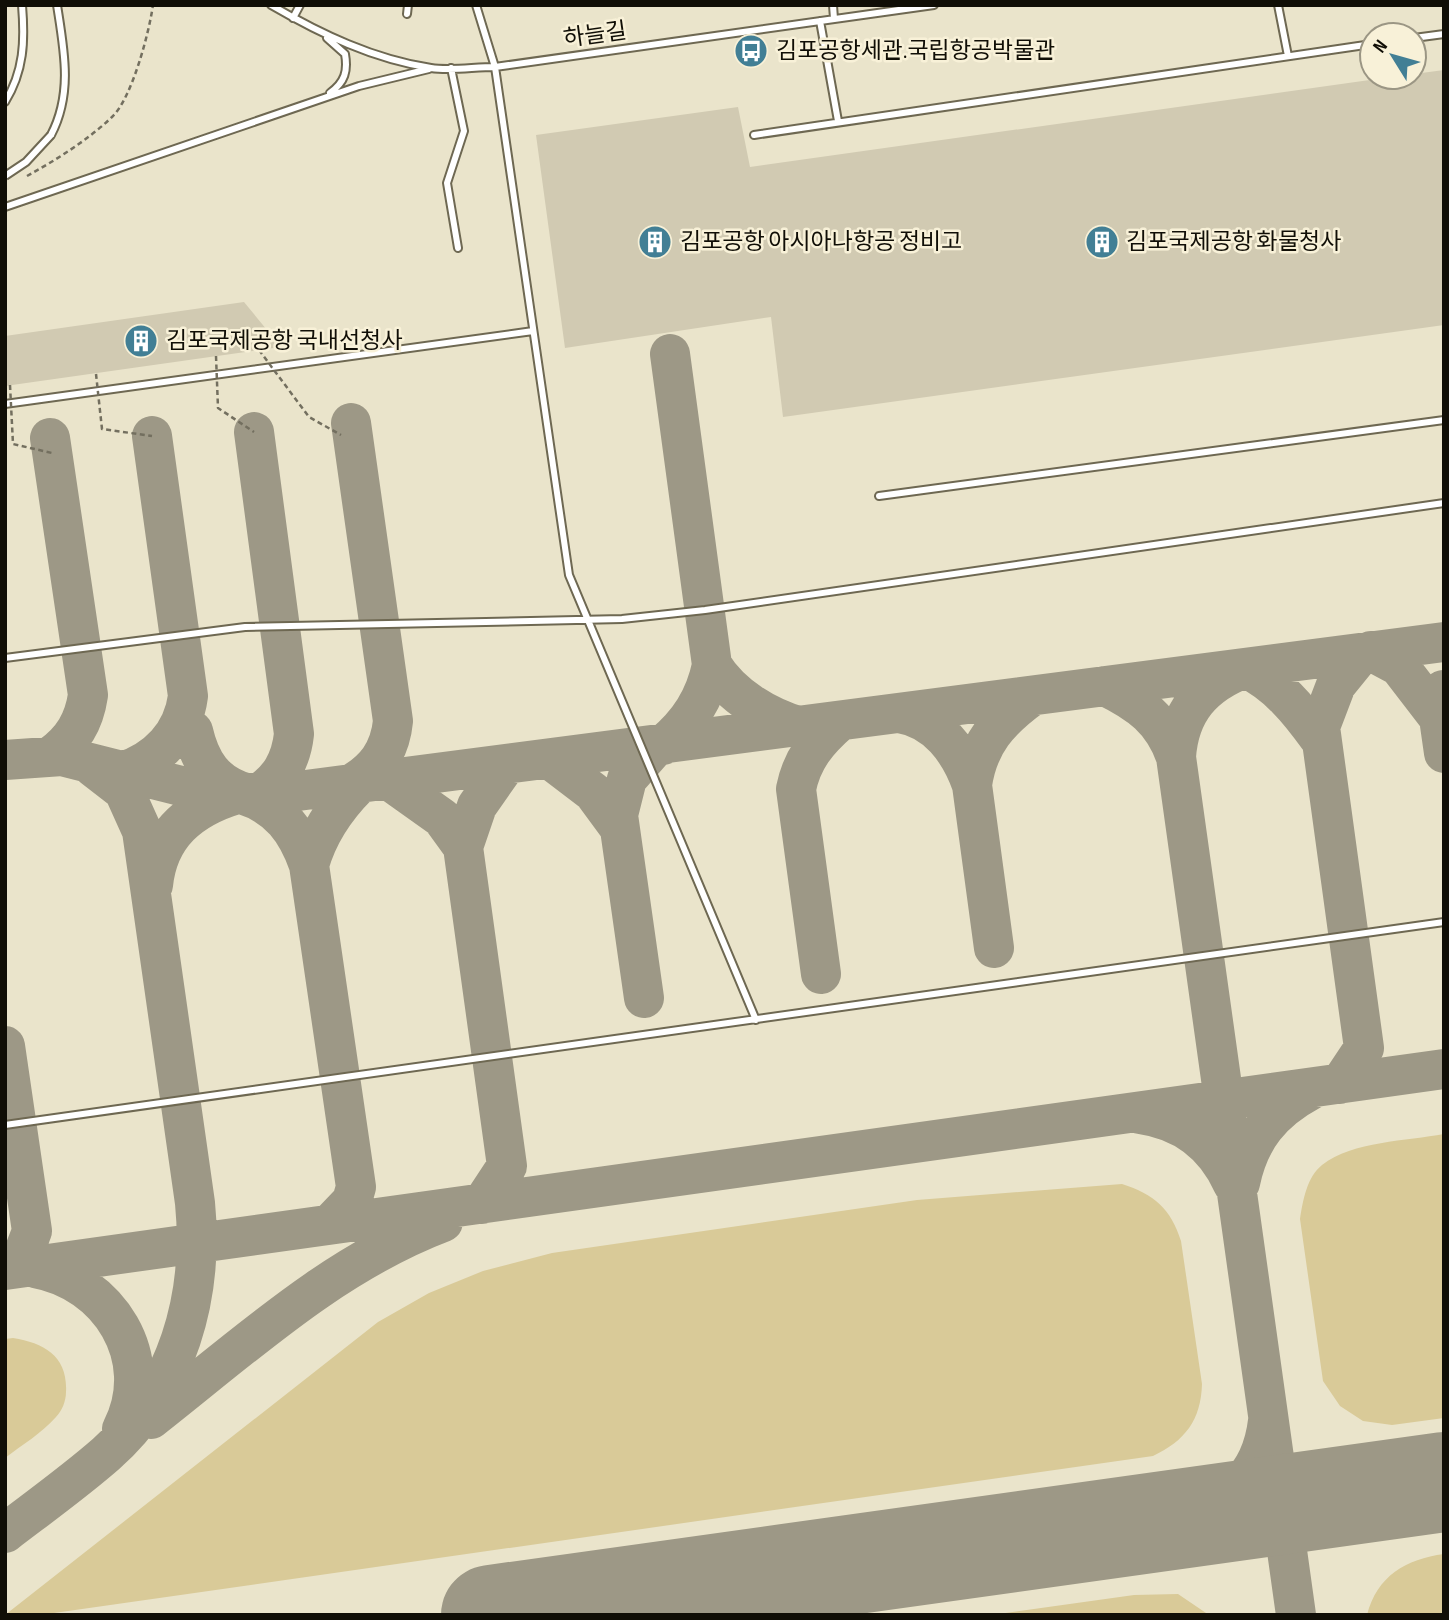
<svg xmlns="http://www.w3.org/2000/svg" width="1449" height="1620" font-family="'Sofia Sans Condensed','Noto Sans KR',sans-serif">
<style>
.green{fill:#d9ca98}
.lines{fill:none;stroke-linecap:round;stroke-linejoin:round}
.taxiway{stroke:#9d9886;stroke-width:40}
.runway{stroke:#9d9886;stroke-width:100}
.building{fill:#d1cab2}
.service-casing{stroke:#6e6852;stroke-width:10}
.path{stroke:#736f5f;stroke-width:2.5;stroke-dasharray:5 3.5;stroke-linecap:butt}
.service{stroke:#fff;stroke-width:6}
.service-bridge-casing{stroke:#6e6852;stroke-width:10;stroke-linecap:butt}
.path-bridge{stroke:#736f5f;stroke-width:2.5;stroke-dasharray:5 3.5;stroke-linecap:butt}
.service-bridge{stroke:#fff;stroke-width:6}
.labels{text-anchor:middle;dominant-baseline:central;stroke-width:5;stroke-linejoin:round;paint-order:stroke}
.street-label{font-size:23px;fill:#100e06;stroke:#f8f1d8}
.poi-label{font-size:23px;fill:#100e06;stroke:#f8f1d8;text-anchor:start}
</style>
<rect width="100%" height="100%" fill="#eae4cb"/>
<!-- green -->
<path class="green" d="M1444,1134V1418L1392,1425L1363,1421L1340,1406L1323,1381L1300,1219C1303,1200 1307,1177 1322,1165C1353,1141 1407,1141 1444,1134Z
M1122,1184C1154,1194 1171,1209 1181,1241L1202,1384C1201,1420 1185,1441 1153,1456L40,1615H5L378,1322L429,1293L483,1271L552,1253L917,1200Z
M13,1338C45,1343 68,1357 66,1392C66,1401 62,1411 56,1417C42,1433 22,1445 5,1458V1339Z
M1444,1554V1615H1367C1377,1576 1406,1559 1444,1554Z
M1178,1594L1209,1615H991L1134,1595Z"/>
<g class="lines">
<!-- taxiway -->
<path class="taxiway" d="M254,432L294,734C291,761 280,780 258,794
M50,438L88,695C84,722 73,740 51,756
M1371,651L1399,666L1439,718
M712,665C731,696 767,717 801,727
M1105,686C1140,703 1163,720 1176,757
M1443,690L1439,718L1444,753
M899,713C937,719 960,751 972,785
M193,731C200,762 214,784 246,793
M663,745C689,723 705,699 712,665L670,354
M5,760L62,756L197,790L275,794L1444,642
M551,760L593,792L618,826
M122,772C158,760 183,734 188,696L152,436
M390,781L442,818L463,847
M348,786C375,771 390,752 393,721L351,423
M244,795C279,806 297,831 309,865
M153,885C158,835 190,808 237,794
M994,948L972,785C978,743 999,720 1032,696
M821,974L796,789C802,759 817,741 840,721
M644,998L618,815L627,779L656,746
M5,1046L32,1231L24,1252L5,1270
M1340,1084L1364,1048L1320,727L1336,685L1362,653
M1140,1114C1183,1120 1215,1144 1233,1184
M1240,1183C1249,1138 1272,1111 1311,1090
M482,1204L507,1166L463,847L477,806L505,766
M330,1224L352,1201L356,1187L309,865C318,833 335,808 358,785
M35,1268C109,1281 158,1358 122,1429
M5,1270L1444,1069
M151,1419C243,1347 332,1264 443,1222
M1169,1520C1224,1506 1261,1481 1268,1421
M5,1533C39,1507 74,1482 106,1454C178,1390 204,1296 195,1203L142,831L124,791L93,767
M1296,1615L1176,757C1179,711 1203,684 1245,668C1277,683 1299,710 1319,738"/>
<!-- runway -->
<path class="runway" d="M491,1615L1444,1482"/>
</g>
<!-- building -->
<path class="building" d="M1444,70V325L783,417L771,317L565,348L536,135L738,107L750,167L1391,77H1414V74Z
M244,302L281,347L5,386V336Z"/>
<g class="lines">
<defs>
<path id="service" d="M271,5C321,34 373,59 431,68C451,71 474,67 495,67L934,5
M476,5L495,67L569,575L756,1020
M833,5L834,19
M1278,5L1288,56
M407,14L408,5
M293,18L300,5
M820,21L838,121
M327,38L345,54C348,71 345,82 330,93
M1414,38L1444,34
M451,68L464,131L447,183L458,248
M5,102C24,71 25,41 22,5
M51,135C73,93 64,50 57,5
M754,135L1372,44
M5,207L359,86L429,69
M5,404L533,331
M879,496L1444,420
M5,658L245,627L622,619L705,610L1444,503
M5,1125L1444,922"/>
</defs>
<!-- service casing -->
<use href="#service" class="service-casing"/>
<!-- path -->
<path class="path" d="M27,176C56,160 88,140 112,117C132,98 149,33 153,5"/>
<!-- service -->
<use href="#service" class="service"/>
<defs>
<path id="service-bridge" d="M5,176L26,162L51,135"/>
</defs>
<!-- service-bridge casing -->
<use href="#service-bridge" class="service-bridge-casing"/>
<!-- path-bridge -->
<path class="path-bridge" d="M259,350L309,417L341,435
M216,356L218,408L254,432
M96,374L102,429L152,436
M10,385L13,444L52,453"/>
<!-- service-bridge -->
<use href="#service-bridge" class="service-bridge"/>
</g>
<!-- icons -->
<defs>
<symbol id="bus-disc" viewBox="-11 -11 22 22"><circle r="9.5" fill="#427f95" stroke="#f8f1d8"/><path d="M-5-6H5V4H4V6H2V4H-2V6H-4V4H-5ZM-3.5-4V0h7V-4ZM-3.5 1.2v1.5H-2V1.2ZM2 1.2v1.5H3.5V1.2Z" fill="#fff"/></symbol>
<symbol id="building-disc" viewBox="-11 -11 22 22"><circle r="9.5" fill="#427f95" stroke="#f8f1d8"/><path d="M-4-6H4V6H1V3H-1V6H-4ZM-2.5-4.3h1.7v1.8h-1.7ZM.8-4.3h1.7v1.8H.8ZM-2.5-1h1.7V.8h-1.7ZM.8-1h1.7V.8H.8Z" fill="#fff"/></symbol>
</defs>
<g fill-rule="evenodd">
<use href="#bus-disc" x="732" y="32" width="38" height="38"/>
<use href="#building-disc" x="636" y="223" width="38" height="38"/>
<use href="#building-disc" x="1083" y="223" width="38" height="38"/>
<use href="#building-disc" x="122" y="322" width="38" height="38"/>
</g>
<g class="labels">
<!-- street labels -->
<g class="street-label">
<text transform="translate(595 35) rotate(-8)">하늘길</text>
</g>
<!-- poi labels -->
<g class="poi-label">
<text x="776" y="51">김포공항세관.국립항공박물관</text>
<text x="680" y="242">김포공항 아시아나항공 정비고</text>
<text x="1126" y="242">김포국제공항 화물청사</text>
<text x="166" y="341">김포국제공항 국내선청사</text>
</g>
</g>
<!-- border -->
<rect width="1449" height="1620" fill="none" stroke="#100e06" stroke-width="14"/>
<!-- north arrow -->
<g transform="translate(1393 56) rotate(307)"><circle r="33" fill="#f8f1d8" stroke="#9b9684" stroke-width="2"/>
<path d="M0-5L12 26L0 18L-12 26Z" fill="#427f95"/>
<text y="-10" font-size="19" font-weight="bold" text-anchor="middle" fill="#100e06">N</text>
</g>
</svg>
